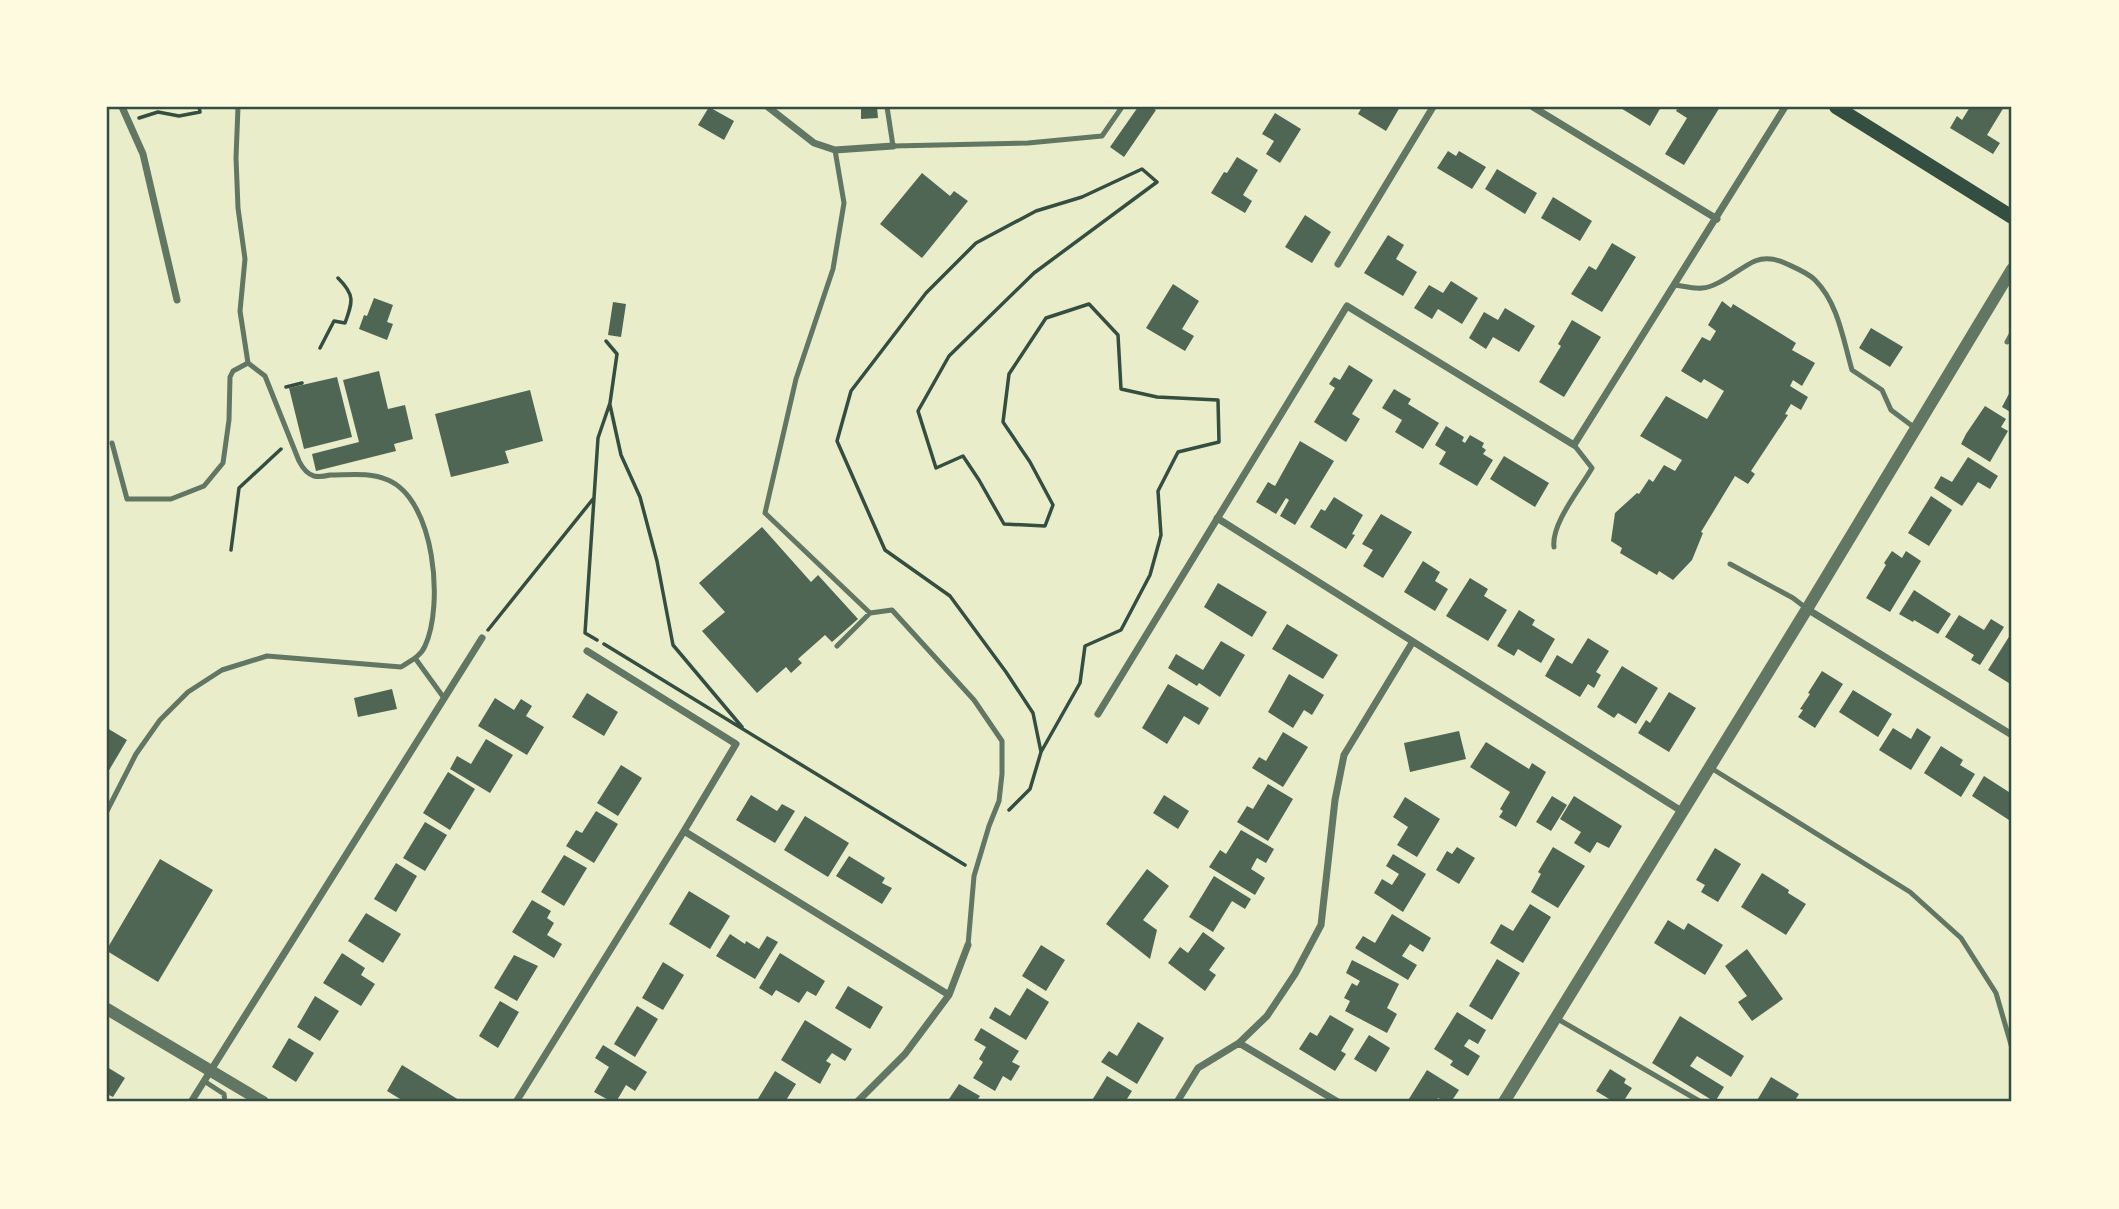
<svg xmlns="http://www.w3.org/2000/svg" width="2119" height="1209" font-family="'Source Sans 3',sans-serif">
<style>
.building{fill:#4f6655}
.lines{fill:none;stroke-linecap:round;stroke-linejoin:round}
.path{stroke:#344e41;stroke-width:3.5}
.service{stroke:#617663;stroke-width:5}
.minor{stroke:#617663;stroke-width:7}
.tertiary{stroke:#617663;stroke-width:12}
.secondary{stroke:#344e41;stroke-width:14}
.neatline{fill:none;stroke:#344e41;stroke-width:2.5}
</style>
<rect width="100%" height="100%" fill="#e9edc9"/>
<!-- building -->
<path class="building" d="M709,107L734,121L724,140L698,125Z
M861,107H877L878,118L861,119Z
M1138,107H1151L1156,110L1124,157L1110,147Z
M1362,107H1400L1386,131L1358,114Z
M1619,107H1661L1650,126Z
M1678,107H1720L1684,165L1665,154L1687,118L1676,111Z
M1970,107H2004L1987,135L2000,143L1993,154L1950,128L1957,116L1962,120Z
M1275,113L1301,129L1280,163L1266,154L1274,141L1262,134Z
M1448,151L1456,156L1459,151L1486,167L1472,189L1437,168Z
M1237,157L1258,170L1243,195L1252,201L1245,213L1211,193L1224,172L1227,173Z
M1497,169L1537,193L1525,214L1485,189Z
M922,173L950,196L954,191L968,201L922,258L880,224Z
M1553,197L1592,221L1580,241L1541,218Z
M1305,215L1331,232L1312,263L1285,247Z
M1388,235L1404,245L1396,259L1417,272L1403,296L1364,273Z
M1612,243L1636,257L1602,312L1571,294L1589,266L1596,270Z
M1451,281L1478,298L1462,324L1438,309L1432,319L1414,308L1429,285L1443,293Z
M1173,284L1199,301L1182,329L1194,336L1185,351L1146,328Z
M374,298L393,305L387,322L393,324L387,340L359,329L364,315L367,316Z
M1722,301L1731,308L1733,304L1796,343L1792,350L1815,363L1802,386L1793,380L1790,386L1808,397L1801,410L1791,404L1785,414L1788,415L1751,471L1755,474L1748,484L1735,476L1701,532L1703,533L1692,560L1673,580L1659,571L1657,575L1620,553L1622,548L1611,541L1615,513L1637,493L1639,494L1649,479L1653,482L1664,465L1675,471L1682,460L1640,436L1666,396L1707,419L1724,391L1704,379L1701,383L1681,371L1702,337L1710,341L1716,331L1708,325Z
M613,302L626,304L621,337L608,335Z
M1505,308L1535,326L1519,352L1493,337L1486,349L1469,338L1484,312L1498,320Z
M1572,320L1601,337L1564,397L1539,382L1561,346L1558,344Z
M1871,328L1903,347L1890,367L1859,348Z
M1349,365L1373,380L1352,414L1360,419L1346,442L1314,422L1335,388L1329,384L1334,377L1340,380Z
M379,371L388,409L405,405L413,439L394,444L396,451L316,471L312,454L359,442L343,380Z
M337,377L352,437L304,449L289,388Z
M2012,388V413L2002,407Z
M1394,389L1411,399L1408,404L1439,423L1423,449L1395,432L1402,420L1382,408Z
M530,390L543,441L505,451L509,463L451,477L435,414Z
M1985,406L2006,419L2001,427L2008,431L1990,462L1961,444L1966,434Z
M1446,426L1464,437L1462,441L1465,443L1470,435L1484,443L1482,447L1486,450L1483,454L1493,460L1477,486L1439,464L1446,452L1435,445Z
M1300,441L1334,461L1295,525L1280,516L1289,500L1286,498L1276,514L1256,502L1268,482L1275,486Z
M1504,456L1549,483L1535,507L1490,479Z
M1968,457L1998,476L1990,489L1978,482L1962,506L1934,488L1941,476L1952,482Z
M1931,496L1952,510L1929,546L1908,533Z
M1334,497L1363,515L1352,534L1355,535L1346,549L1310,527L1321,509L1325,511Z
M1381,514L1412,532L1383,578L1363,566L1373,550L1362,544Z
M762,527L811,582L818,575L858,619L832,642L825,635L798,659L802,663L791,673L786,667L757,693L702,631L725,612L699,583Z
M1892,551L1902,558L1906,551L1921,561L1890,612L1866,598L1886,565L1884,563Z
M1423,561L1440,572L1435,581L1448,589L1435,611L1404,592Z
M1470,578L1488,589L1484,596L1507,610L1488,641L1446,616Z
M1218,583L1267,612L1252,637L1204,607Z
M1914,590L1951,614L1938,634L1914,620L1913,622L1899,614Z
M1519,610L1535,620L1532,625L1555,639L1541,663L1518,649L1514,656L1497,646Z
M1959,615L1984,630L1991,619L2004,627L1980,665L1971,660L1974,655L1945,637Z
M1287,624L1338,655L1323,679L1272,649Z
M2012,632V685L1988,670Z
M1588,638L1609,651L1596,672L1601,675L1594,688L1588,684L1580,697L1545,676L1557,655L1572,664Z
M1221,641L1245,655L1220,697L1199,683L1197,686L1168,668L1176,654L1203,670Z
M1622,666L1658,688L1636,724L1618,713L1614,718L1597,707Z
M1822,671L1843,684L1815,728L1798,717L1803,710L1800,709L1810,694L1808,693Z
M1289,674L1324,695L1312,715L1304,710L1293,728L1268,712Z
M1168,684L1209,708L1199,725L1184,716L1167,744L1142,728Z
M392,689L397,709L358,717L354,698Z
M1853,690L1892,714L1878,737L1839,712Z
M1669,692L1696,708L1669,752L1638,733L1646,720L1650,723Z
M587,693L618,712L604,736L572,717Z
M495,698L514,710L521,699L532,706L526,716L544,727L527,755L478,726Z
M107,728L127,740L108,772L107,771Z
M1893,728L1911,739L1917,728L1931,737L1911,770L1879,750Z
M1459,731L1466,759L1410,772L1404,743Z
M1283,732L1308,747L1283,787L1252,768L1259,757L1266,761Z
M486,739L513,755L490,793L450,769L457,756L471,764Z
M1486,742L1529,769L1532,763L1546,772L1516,827L1499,817L1503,811L1500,809L1510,792L1470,767Z
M1941,746L1963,760L1960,765L1975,774L1961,797L1924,773Z
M621,765L642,778L618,816L597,803Z
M448,772L475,789L450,830L423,813Z
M1984,776L2012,794V815L2009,820L1972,796Z
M1268,784L1293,799L1268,841L1237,822L1247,806L1253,809Z
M751,795L777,811L782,804L795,811L775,843L736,820Z
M1164,795L1189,811L1178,829L1153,813Z
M1552,796L1567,805L1551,831L1536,822Z
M1574,796L1622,826L1609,848L1597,842L1590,853L1574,843L1581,832L1560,819Z
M1405,797L1440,819L1417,857L1397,845L1408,827L1393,817Z
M596,811L618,824L594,863L566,846L576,830L582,833Z
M805,816L849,843L828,877L784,850Z
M425,822L447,835L425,871L403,858Z
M1241,830L1274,849L1266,863L1257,858L1251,869L1265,878L1255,895L1209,867L1220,850L1226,854Z
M1457,847L1475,858L1459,884L1436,870L1447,851L1452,854Z
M1553,847L1585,866L1558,908L1531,892L1541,874L1538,872Z
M1715,848L1741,864L1718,902L1701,892L1705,885L1696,880Z
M1393,854L1426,874L1403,912L1374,893L1382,879L1392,885L1399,874L1386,866Z
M564,855L587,868L564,906L541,892Z
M849,856L885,878L882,883L892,888L882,904L836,876Z
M160,859L213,890L158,982L107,951V949Z
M396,863L417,876L396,912L374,899Z
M1147,869L1169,886L1143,920L1157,930L1150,959L1106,924Z
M1762,873L1789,890L1788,893L1806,904L1786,935L1741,907Z
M1214,876L1251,899L1245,909L1232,901L1213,932L1189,917Z
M689,891L730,916L710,949L669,924Z
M532,900L551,911L547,918L554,923L547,935L562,944L554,958L512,932Z
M1530,904L1551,917L1523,963L1490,943L1501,924L1513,931Z
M366,913L401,934L383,963L348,941Z
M1392,914L1431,938L1423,952L1410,944L1402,956L1417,965L1408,980L1355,948L1363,936L1375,943Z
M1668,920L1684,930L1688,923L1723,945L1705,975L1654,943Z
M1203,932L1225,948L1209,970L1216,975L1205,991L1168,963L1180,947L1188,953Z
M730,934L745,944L746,941L759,949L767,936L778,942L755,979L716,956Z
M1041,945L1065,960L1046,991L1022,976Z
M1747,949L1783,999L1752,1021L1738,1002L1747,996L1725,966Z
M342,953L365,968L361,975L375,984L361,1006L323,983Z
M780,953L825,981L816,996L807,991L799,1003L776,990L772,996L759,988Z
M514,955L538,966L517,1001L494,988Z
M1497,959L1520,973L1492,1020L1469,1006Z
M1352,960L1399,984L1387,1008L1397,1014L1387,1033L1345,1011L1350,1001L1344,998L1352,983L1357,986L1360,981L1346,973Z
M663,962L684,975L663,1010L642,998Z
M848,986L883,1007L870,1029L835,1008Z
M1027,988L1049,1002L1026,1040L989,1018L995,1007L1010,1016Z
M315,996L339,1011L320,1041L297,1027Z
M500,1001L519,1012L498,1048L479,1036Z
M637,1006L658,1019L635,1057L614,1044Z
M1457,1012L1486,1030L1478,1044L1469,1039L1464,1046L1480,1056L1468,1076L1450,1065L1453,1061L1434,1049Z
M1330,1015L1354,1029L1341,1051L1346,1054L1335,1071L1299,1049L1310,1032L1317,1036Z
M1680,1016L1744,1056L1731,1077L1697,1056L1690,1066L1724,1087L1715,1102L1652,1063Z
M805,1020L852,1049L845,1061L832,1053L826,1061L831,1064L820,1084L781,1060Z
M1138,1022L1164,1038L1137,1084L1101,1062L1109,1051L1117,1056Z
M981,1028L1019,1051L1012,1062L1020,1066L1011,1081L1003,1076L995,1091L973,1078L983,1062L979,1059L986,1047L974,1040Z
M1369,1035L1390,1048L1376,1072L1354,1059Z
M289,1038L314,1053L296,1082L272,1067Z
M603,1045L647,1072L635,1091L626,1085L616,1102H612L594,1092L609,1067L595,1058Z
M402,1065L459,1100L457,1102H405L387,1091Z
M107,1067L125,1078L113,1097L107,1094Z
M1610,1069L1626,1079L1624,1083L1632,1088L1623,1102H1614L1596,1091Z
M1427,1070L1459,1090L1451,1102H1445L1438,1098L1436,1102H1407Z
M775,1071L796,1084L785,1102H756Z
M1107,1076L1132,1091L1125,1102H1091Z
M1771,1077L1799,1094L1794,1102H1756Z
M959,1084L980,1096L976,1102H947Z"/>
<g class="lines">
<!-- path -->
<path class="path" d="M139,118L158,112L179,116L200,112L199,107
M320,348L334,321L345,323C353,301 355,295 338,278
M286,387L302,383
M610,405L621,455L640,497L657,561L673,645L742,727
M231,550L239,488L281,449
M488,630L593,499
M597,640L585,633L598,438L610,403L617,354L606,341
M604,644L965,865
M1009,810L1030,789L1041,752L1080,683L1085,646L1121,630L1150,575L1161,535L1158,491L1178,452L1219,442L1218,400L1157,397L1121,389L1118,335L1089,304L1046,318L1009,374L1003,422L1030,462L1053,505L1045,526L1004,524L979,480L963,456L936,468L918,411L949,356L1034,273L1157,182L1142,169L1082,197L1036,211L976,243L926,293L851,391L837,441L885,550L950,596L1006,672L1033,713L1041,752"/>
<!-- service -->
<path class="service" d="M887,107L893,146L1028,143L1102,136L1122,107
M835,150L844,203L833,269L796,379L765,513L870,613L892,610L974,700L1002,741V774L999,801L989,826L974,876L968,945
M1675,285C1683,286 1694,289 1702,288C1719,287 1739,268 1755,261C1765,257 1777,259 1787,264C1796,268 1808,273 1815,280C1838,303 1843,339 1852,370L1882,390L1891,410L1915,428
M2007,342L2012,333
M112,443L127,499H171L204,486L223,463L229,420L230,377L233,371L248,363
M1554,547C1551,524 1580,489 1592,468L1574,445
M1730,564L1793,598L1806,608
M837,646L870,613
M415,658L444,698
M1711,768L1910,892L1961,938L1996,993L2012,1048
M107,811L136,754L160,720L188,692L222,670L267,656L401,667C410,661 421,656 425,646C444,605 435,500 388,480C369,472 350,475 330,475C326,476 318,477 314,476C307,474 302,467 299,461L265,376L248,363L240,311L245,259L238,208L236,158L238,107
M1556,1018L1701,1102
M204,1081L224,1094L225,1102"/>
<!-- minor -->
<path class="minor" d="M122,107L143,154L177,300
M768,107L814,143L835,150L893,146
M1533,107L1717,219
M1338,264L1433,107
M1217,518L1683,812
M1807,609L2012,735
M1098,714L1347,306L1574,445L1785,107
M684,831L949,995
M1239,1043L1338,1102
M191,1102L482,638
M516,1102L684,831L736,744L587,651
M857,1102L905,1054L949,995L968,945
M1177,1102L1198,1068L1239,1043L1267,1016L1295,974L1321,925L1335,800L1344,755L1412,643"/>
<!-- tertiary -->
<path class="tertiary" d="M107,1009L263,1102
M1504,1102L1807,609L2012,269"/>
<!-- secondary -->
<path class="secondary" d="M1836,107L2012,217"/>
</g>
<!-- border -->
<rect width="2119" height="1209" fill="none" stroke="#fefae0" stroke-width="217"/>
<rect x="108" y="108" width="1902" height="992" class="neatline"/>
</svg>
